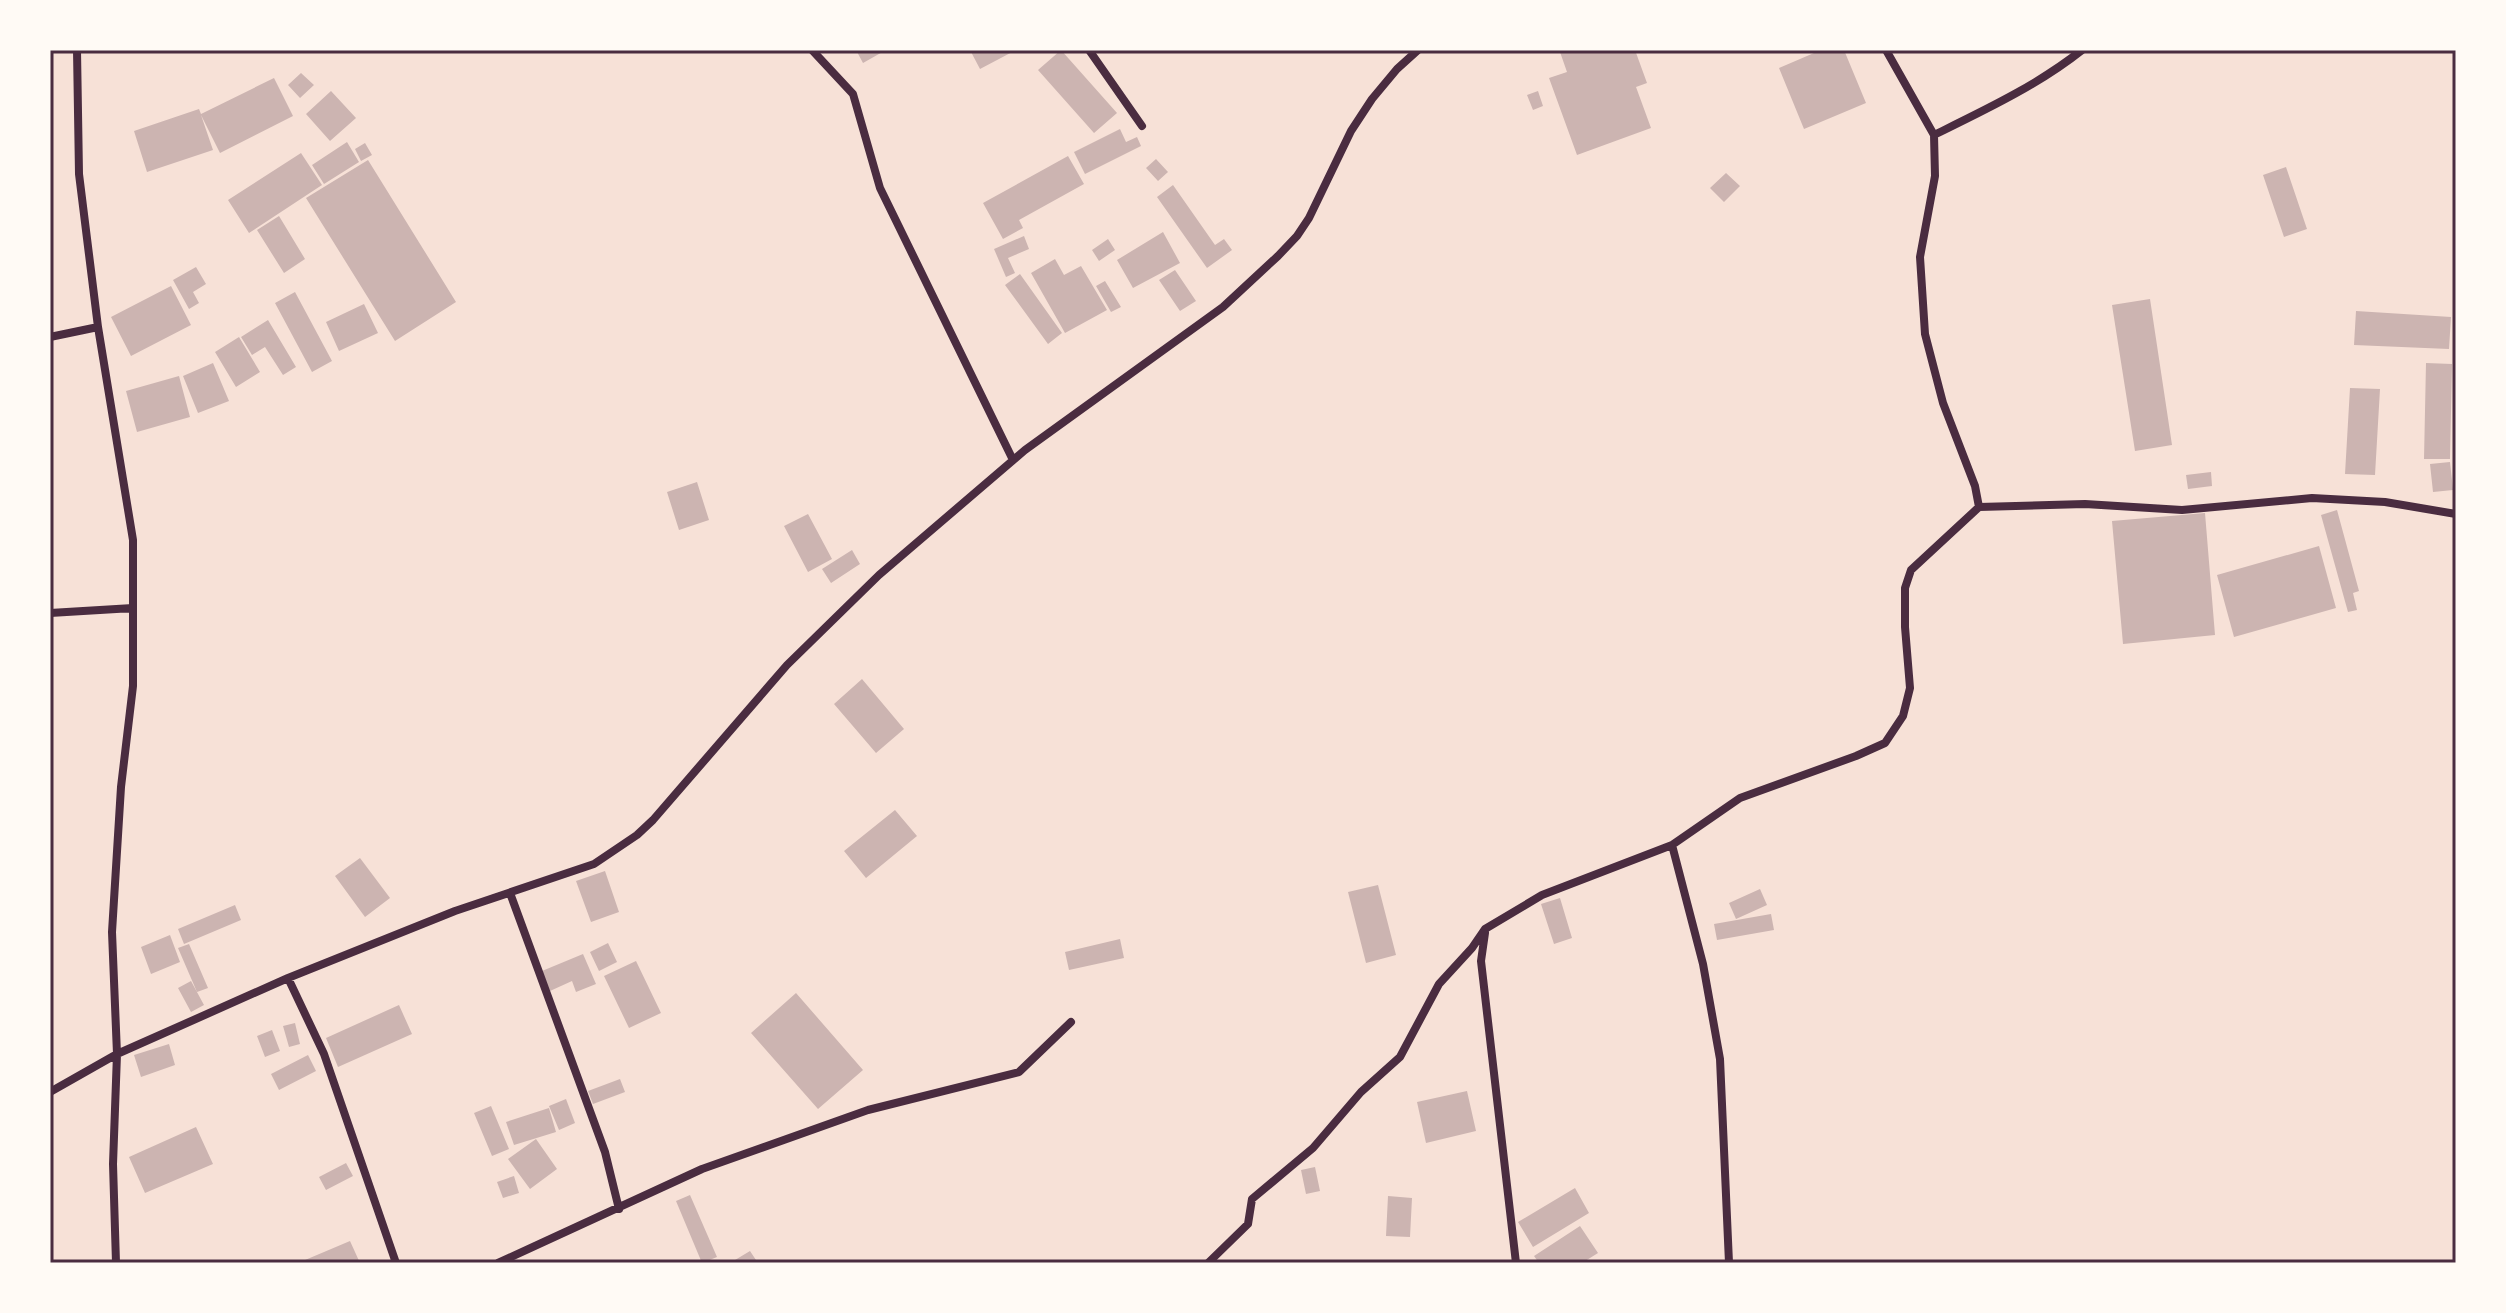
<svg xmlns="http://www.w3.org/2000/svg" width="2506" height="1313" font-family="Overpass,sans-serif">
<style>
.building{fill:#ccb4b1}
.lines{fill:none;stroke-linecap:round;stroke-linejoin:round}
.minor{stroke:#4a2c40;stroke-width:8}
.neatline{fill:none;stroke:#4a2c40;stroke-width:3}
</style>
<rect width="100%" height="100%" fill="#f7e1d7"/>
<!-- building -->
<path class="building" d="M856,50H886L863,63Z
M970,50H1016L980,69Z
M1061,50L1117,113L1094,133L1038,70Z
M1567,50H1609L1610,53L1635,50L1647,83L1636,87L1651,128L1577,155L1549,78L1567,72L1560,52Z
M1821,50H1844L1866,103L1804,129L1779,68Z
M301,73L314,85L300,98L288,85Z
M274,78L293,116L220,153L201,115L213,150L147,172L134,131L199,109L201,114Z
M331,91L356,118L330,141L306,114Z
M1538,91L1543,106L1533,110L1527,95Z
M1120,129L1126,142L1137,137L1141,146L1085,174L1074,152Z
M347,142L359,162L324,184L312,165Z
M365,143L372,155L361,161L355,149Z
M301,153L322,185L249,233L228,200Z
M1068,156L1084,184L1019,220L1023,228L1003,239L983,203Z
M1156,159L1168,172L1158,181L1146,168Z
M368,160L456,302L395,341L306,198Z
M2286,167L2307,229L2284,237L2263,175Z
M1726,173L1740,186L1724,202L1710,188Z
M1173,185L1215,245L1224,239L1232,250L1207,268L1157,197Z
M279,216L305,259L284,273L257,230Z
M1163,232L1180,263L1133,288L1117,260Z
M1024,236L1029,249L1008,258L1015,273L1006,277L994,249Z
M1108,239L1115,250L1099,261L1092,250Z
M1055,259L1064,275L1081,266L1107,310L1065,333L1031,273Z
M196,267L206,284L193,292L199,303L189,309L173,280Z
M1175,270L1196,301L1180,311L1159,280Z
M1020,274L1062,333L1048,344L1005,285Z
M1105,281L1121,307L1111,312L1096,286Z
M171,286L191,325L131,356L111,317Z
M295,292L332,361L312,372L275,303Z
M2150,299L2172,445L2135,451L2112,305Z
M364,304L378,333L339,351L326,322Z
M2356,311L2451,317L2449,349L2354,345Z
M268,320L296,367L283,375L265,347L252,355L241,337Z
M239,337L260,372L236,387L215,352Z
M213,363L229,401L198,413L183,376Z
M2426,363L2452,364L2450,459H2424Z
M179,376L190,417L137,432L126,391Z
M2350,388L2380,389L2375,475L2345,474Z
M2450,462L2453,490L2433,492L2430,464Z
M2211,472L2212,486L2188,489L2186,475Z
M697,482L709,520L679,530L667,492Z
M2337,510L2359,591L2353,593L2357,610L2348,612L2321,515Z
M2205,513L2215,635L2123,644L2112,521Z
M808,514L832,559L808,572L784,526Z
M2319,546L2336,608L2234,637L2217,575Z
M852,550L860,564L831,583L822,569Z
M862,679L904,729L876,753L834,704Z
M895,810L917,836L866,878L844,851Z
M360,858L390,898L365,917L335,876Z
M605,871L619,912L591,922L576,881Z
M1378,885L1396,955L1366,963L1348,892Z
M1760,889L1767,905L1736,919L1729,903Z
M1560,898L1572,938L1554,944L1541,904Z
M235,905L241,920L184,944L178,929Z
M1771,914L1774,930L1717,940L1714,924Z
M170,935L180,962L151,974L141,947Z
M1120,939L1124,958L1069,970L1065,952Z
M608,943L617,962L599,971L590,952Z
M189,944L208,988L197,992L178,948Z
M583,954L596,984L576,992L572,981L550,991L542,971Z
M636,961L661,1013L629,1028L604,976Z
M191,981L204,1005L191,1012L178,988Z
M796,993L863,1070L818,1109L751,1033Z
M399,1005L412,1034L338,1067L326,1038Z
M295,1023L300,1044L289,1047L283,1026Z
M272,1030L280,1051L265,1057L257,1036Z
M169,1044L175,1065L141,1077L134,1055Z
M308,1055L316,1071L279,1090L271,1074Z
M620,1079L625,1092L593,1104L588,1091Z
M1467,1091L1476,1131L1426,1143L1417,1102Z
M566,1099L575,1123L559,1130L549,1106Z
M491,1106L509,1149L492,1156L474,1113Z
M549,1108L556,1132L514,1145L506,1122Z
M196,1127L213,1164L145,1193L129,1157Z
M536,1139L557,1169L530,1189L508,1159Z
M346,1163L353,1176L326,1190L319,1177Z
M1315,1167L1320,1191L1306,1194L1301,1170Z
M514,1176L519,1193L503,1198L497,1182Z
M1575,1188L1589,1213L1533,1247L1518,1222Z
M690,1195L717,1257L702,1263L676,1201Z
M1388,1196L1412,1198L1410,1237L1386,1236Z
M1580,1226L1598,1253L1582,1263H1539L1534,1256Z
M350,1241L360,1263H298Z
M750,1251L758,1263H730Z"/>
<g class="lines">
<!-- minor -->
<path class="minor" d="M77,50L79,174L98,327L133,540V686L121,787L112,932L117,1054L113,1164L116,1263
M812,50L853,94L880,188L1013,460
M1089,50L1142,126
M1886,50L1934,135L1935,176L1920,257L1925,334L1943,403L1975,486L1979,507
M1934,135C1985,110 2038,85 2082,50
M50,337L98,327
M50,613L133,608
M1672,845L1703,964L1720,1059L1729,1263
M510,893L605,1152L619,1209
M1485,933L1481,961L1516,1263
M288,978L324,1054L396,1263
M50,1092L117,1054L288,978L455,911L594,864L637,835L653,820L787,665L879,575L1025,450L1223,307L1278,256L1297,236L1309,218L1351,131L1372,99L1397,69L1418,50
M498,1263L702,1169L868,1110L1019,1072L1071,1022
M1208,1263L1248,1224L1252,1199L1313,1148L1361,1092L1400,1057L1439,984L1472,948L1485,929L1542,895L1672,845L1740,798L1856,756L1885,743L1903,716L1910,688L1905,627V588L1911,570L1979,507L2085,504L2182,510L2312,498L2385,502L2456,514"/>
</g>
<!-- border -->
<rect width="2506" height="1313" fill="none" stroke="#fffaf5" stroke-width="104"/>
<rect x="52" y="52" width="2402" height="1209" class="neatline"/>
</svg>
